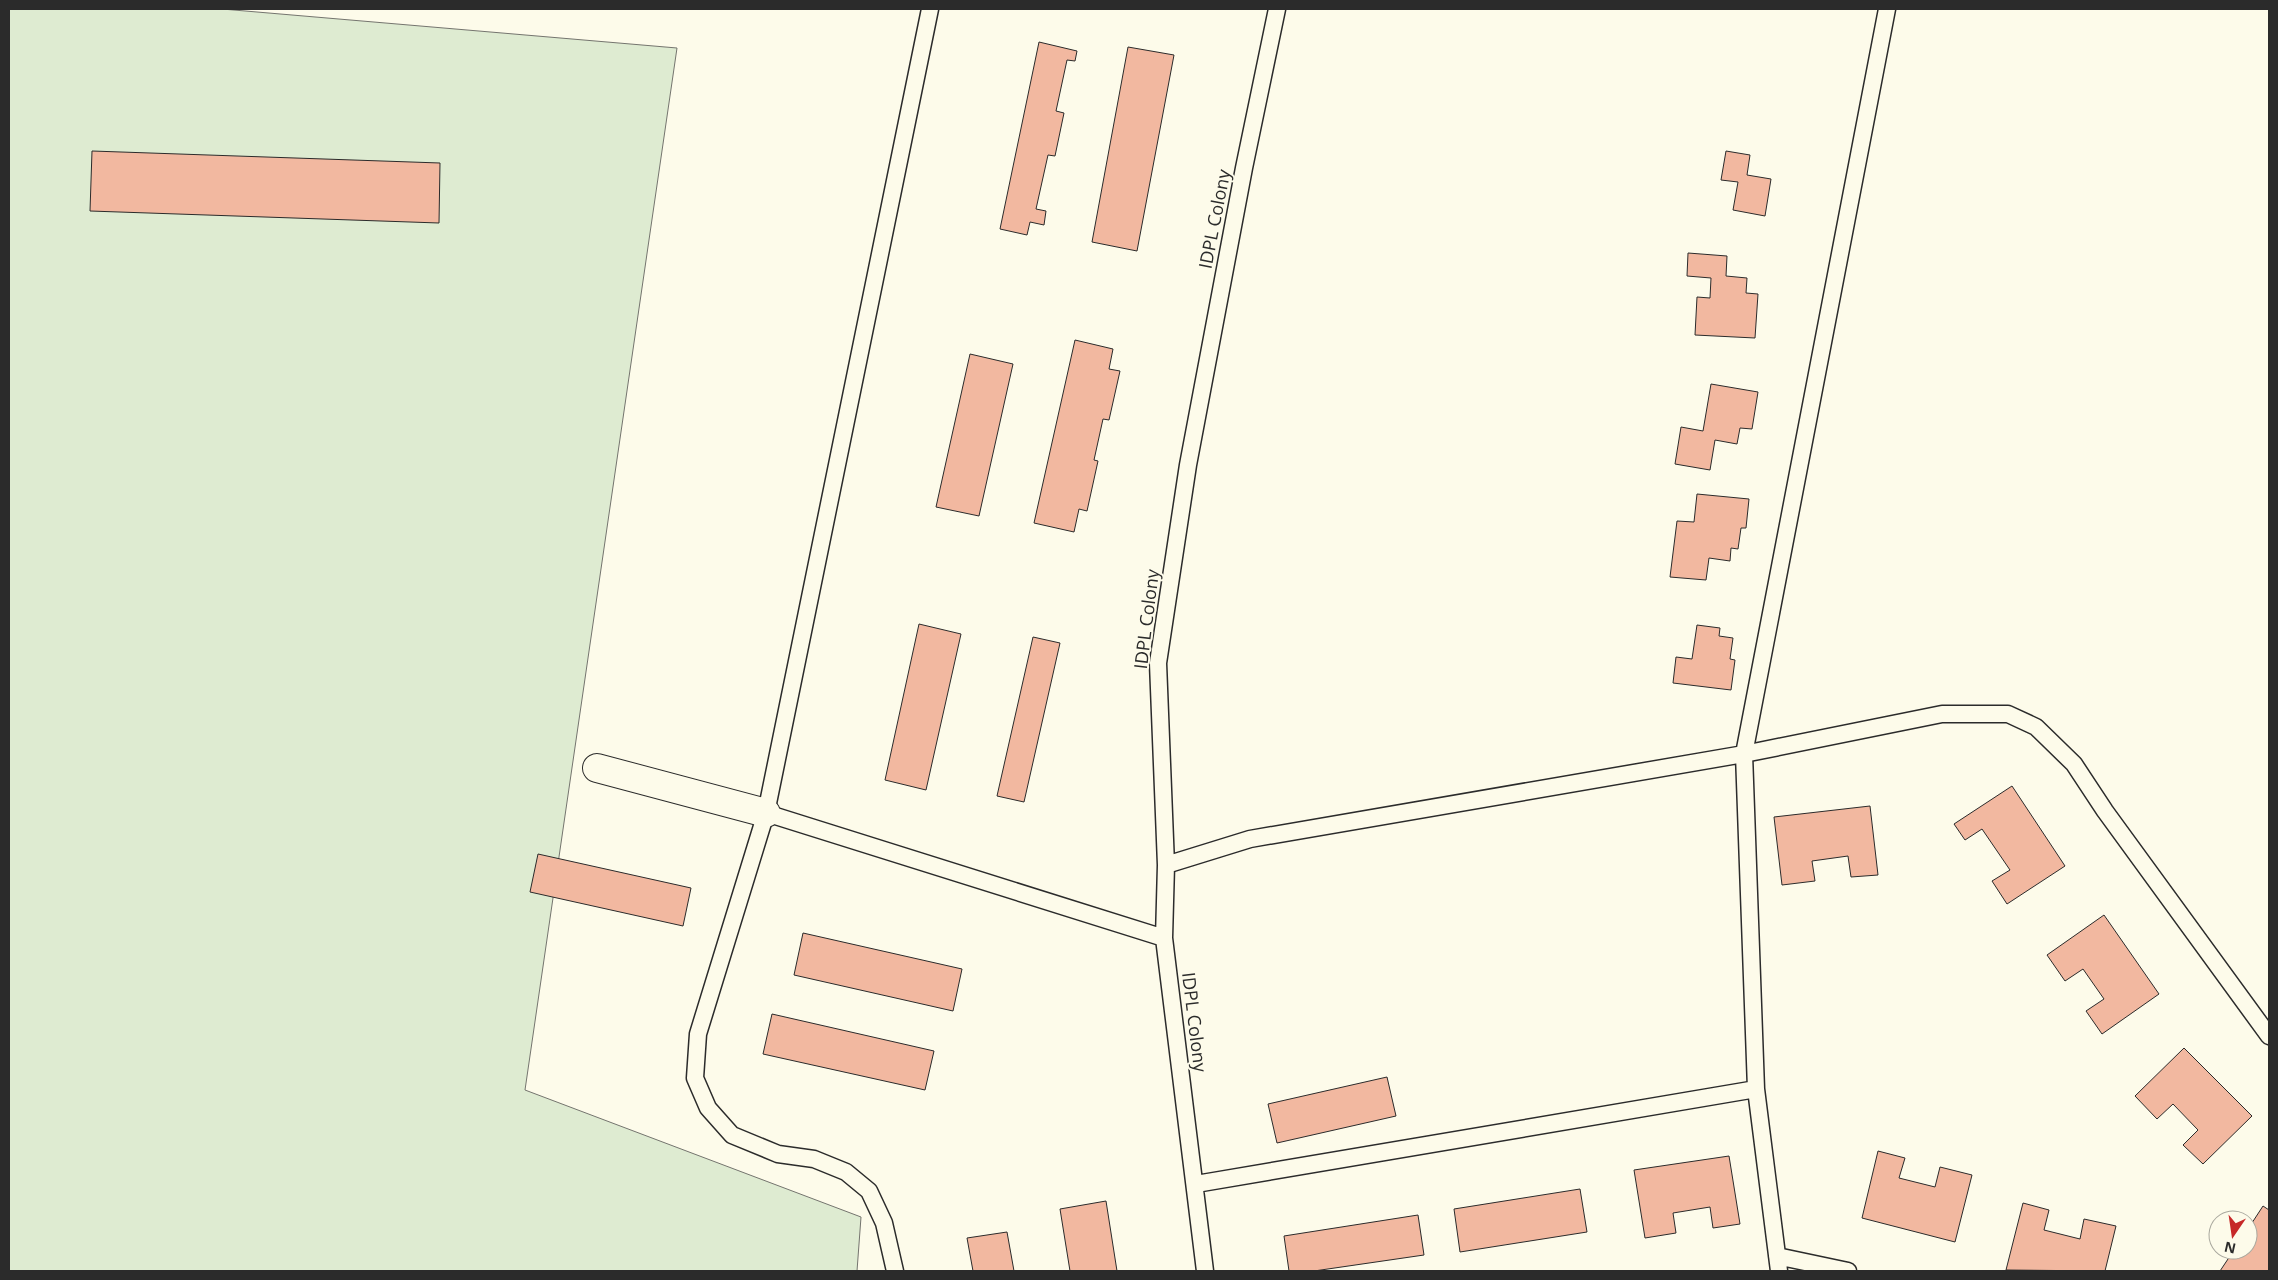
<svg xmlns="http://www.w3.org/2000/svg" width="2278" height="1280" font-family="'Open Sans',sans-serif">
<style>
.green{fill:#deebd1;stroke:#74746e}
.building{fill:#f2b8a0;stroke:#2b2b2b}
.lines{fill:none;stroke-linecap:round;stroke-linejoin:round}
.service-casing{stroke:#2b2b2b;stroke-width:19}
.minor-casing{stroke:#2b2b2b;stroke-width:30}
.service{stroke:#fdfbea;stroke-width:16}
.minor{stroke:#fdfbea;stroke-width:28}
.labels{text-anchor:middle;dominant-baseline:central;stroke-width:4;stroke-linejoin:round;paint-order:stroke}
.street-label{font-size:18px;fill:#2b2b2b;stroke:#fdfbea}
</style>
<rect width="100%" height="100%" fill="#fdfbea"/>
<!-- green -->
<path class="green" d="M9,9H222L677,48L525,1090L861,1217L857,1271H9Z"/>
<!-- building -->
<path class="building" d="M1039,42L1077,51L1075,61L1067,60L1056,111L1064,113L1055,156L1048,155L1036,209L1046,211L1044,225L1030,222L1027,235L1000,229Z
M1128,47L1174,55L1137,251L1092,242Z
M92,151L440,163L439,223L90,211Z
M1726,151L1750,155L1747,175L1771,179L1765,216L1733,210L1738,182L1721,180Z
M1688,253L1727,256L1726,276L1747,278L1746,293L1758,294L1755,338L1695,335L1697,297L1710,298L1711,278L1687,276Z
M1075,340L1113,349L1109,369L1120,371L1109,420L1103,419L1094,460L1098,461L1087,511L1079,509L1074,532L1034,523Z
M970,354L1013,364L979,516L936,507Z
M1711,384L1758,392L1752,429L1740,428L1737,444L1715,440L1710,470L1675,464L1681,427L1703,431Z
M1697,494L1749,499L1746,528H1741L1738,549L1731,548L1730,561L1709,558L1706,580L1670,577L1677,521L1694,522Z
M919,624L961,634L926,790L885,780Z
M1697,625L1720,628L1719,636L1733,638L1730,659L1735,660L1731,690L1673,683L1676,657L1692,659Z
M1033,637L1060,643L1024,802L997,796Z
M2012,786L2065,866L2007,904L1992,881L2010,870L1982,829L1965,840L1954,824Z
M1870,806L1878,875L1851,877L1848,856L1812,861L1815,881L1782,885L1774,817Z
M538,854L691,888L683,926L530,892Z
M2104,915L2159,994L2102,1034L2086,1011L2104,999L2083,969L2065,981L2047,955Z
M803,933L962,969L953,1011L794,975Z
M772,1014L934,1051L925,1090L763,1054Z
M2184,1048L2252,1116L2203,1164L2183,1145L2198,1130L2173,1104L2157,1119L2135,1096Z
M1387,1077L1396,1116L1277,1143L1268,1104Z
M1878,1151L1905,1158L1899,1178L1935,1187L1940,1167L1972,1175L1955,1242L1862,1218Z
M1729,1156L1740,1224L1713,1228L1710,1207L1673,1213L1676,1233L1645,1238L1634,1170Z
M1580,1189L1587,1232L1460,1252L1454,1209Z
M1106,1201L1117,1271H1070L1060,1209Z
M2023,1203L2049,1210L2044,1230L2080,1239L2084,1219L2116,1226L2105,1271L2006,1270Z
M2263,1206L2269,1210V1271H2220L2234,1250H2248V1229Z
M1418,1215L1424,1255L1314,1271H1289L1284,1236Z
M1007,1232L1014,1271H973L967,1238Z"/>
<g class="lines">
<defs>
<path id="service" d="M930,9L766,813L1164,938
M766,813L698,1034L695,1078L708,1108L732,1135L778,1154L814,1159L846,1172L869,1191L884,1223L895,1271
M1166,865L1250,839L1744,754L1942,714H2008L2036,727L2074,764L2105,811L2269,1036
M1196,1184L1756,1089
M1777,1256L1848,1271
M1205,1271L1164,938L1166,865L1158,663L1188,465L1244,168L1277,9
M1779,1271L1756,1089L1744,754L1887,9"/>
<path id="minor" d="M597,768L766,813"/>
</defs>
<!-- service casing -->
<use href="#service" class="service-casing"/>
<!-- minor casing -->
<use href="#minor" class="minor-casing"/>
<!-- service -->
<use href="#service" class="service"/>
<!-- minor -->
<use href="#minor" class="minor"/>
</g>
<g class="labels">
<!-- street labels -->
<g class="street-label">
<text transform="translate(1214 219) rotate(-79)">IDPL Colony</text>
<text transform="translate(1146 619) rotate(-83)">IDPL Colony</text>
<text transform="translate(1195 1022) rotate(83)">IDPL Colony</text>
</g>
</g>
<!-- border -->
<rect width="2278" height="1280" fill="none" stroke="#2b2b2b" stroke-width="20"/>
<!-- north arrow -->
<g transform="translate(2233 1235) rotate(193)"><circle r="24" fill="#fdfbea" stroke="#a9a89e"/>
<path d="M0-4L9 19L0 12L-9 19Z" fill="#c62828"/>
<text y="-8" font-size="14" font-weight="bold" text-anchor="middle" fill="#2b2b2b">N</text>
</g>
</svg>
